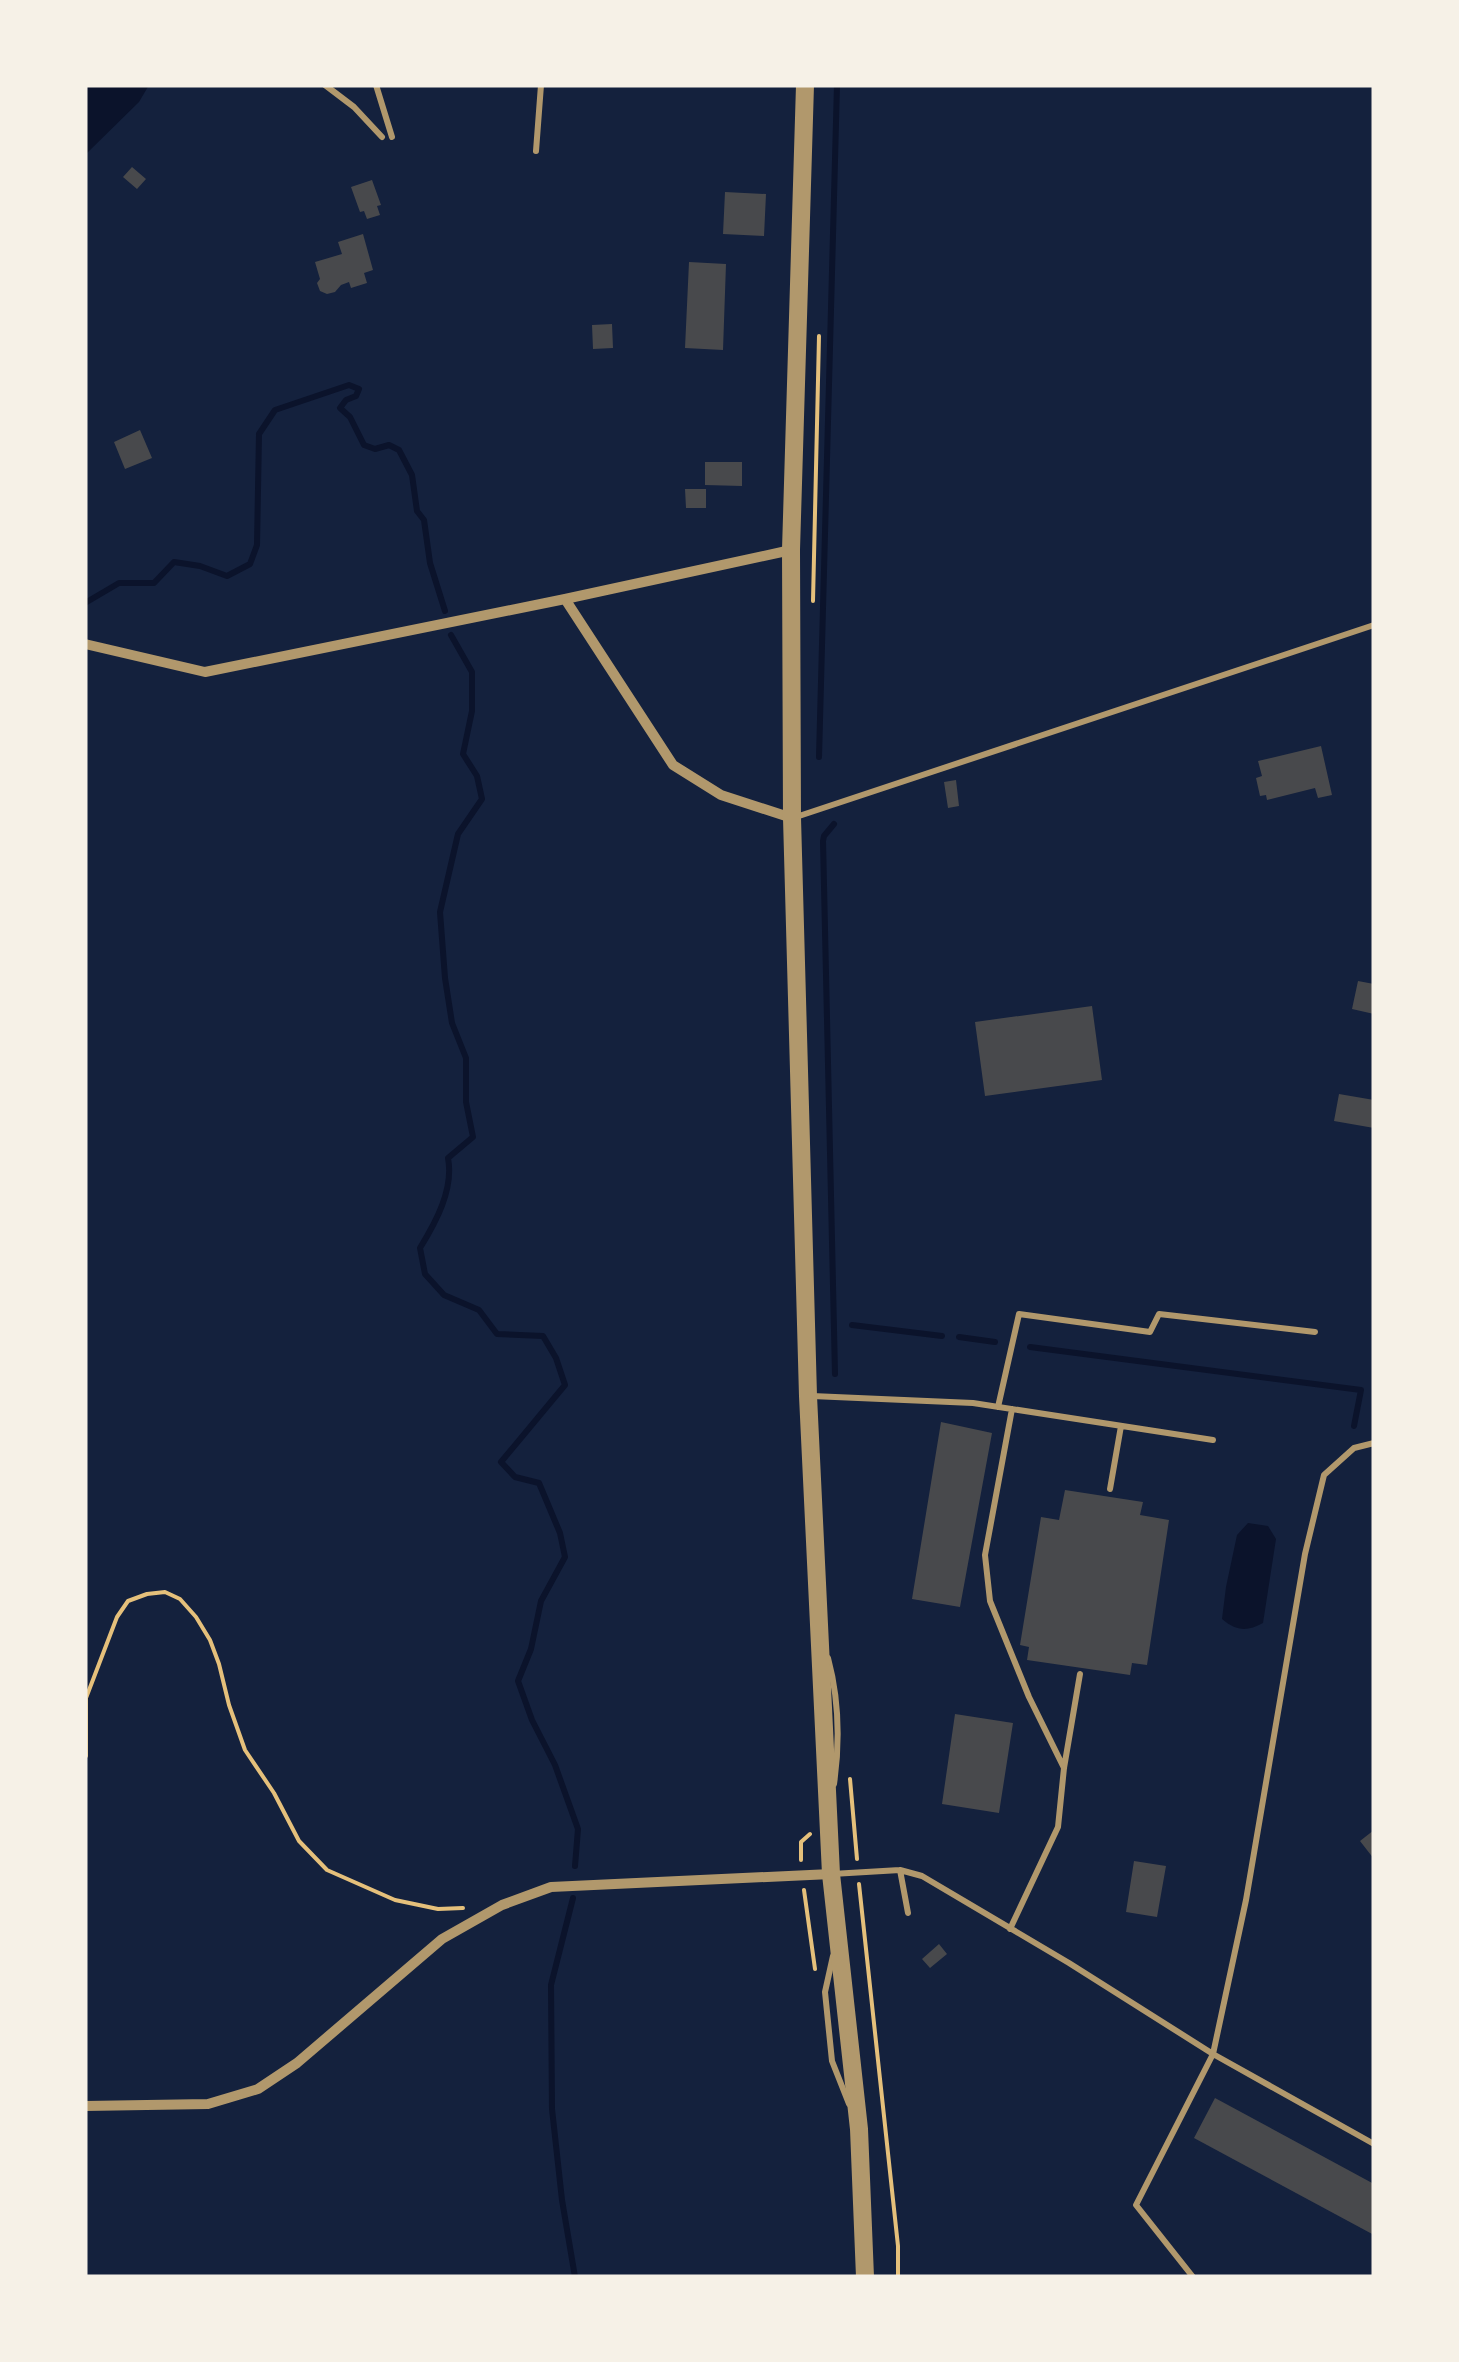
<svg xmlns="http://www.w3.org/2000/svg" width="1459" height="2362" font-family="Commissioner,sans-serif">
<style>
.water{fill:#0b132b}
.lines{fill:none;stroke-linecap:round;stroke-linejoin:round}
.stream{stroke:#0b132b;stroke-width:6}
.building{fill:#48494c}
.path{stroke:#e5c07b;stroke-width:4}
.service{stroke:#b1986c;stroke-width:6}
.minor{stroke:#b1986c;stroke-width:10}
.tertiary{stroke:#b1986c;stroke-width:18}
</style>
<rect width="100%" height="100%" fill="#14213d"/>
<!-- water -->
<path class="water" d="M85,85H149L139,102L85,155Z
M1248,1523L1268,1526L1276,1539L1263,1623C1247,1632 1236,1631 1222,1619L1226,1587L1237,1535Z"/>
<g class="lines">
<!-- stream -->
<path class="stream" d="M85,603L119,583H154L174,562L200,566L227,576L250,564L257,545L259,434L275,410L349,385L359,389L356,396L346,400L340,408L350,417L364,445L375,449L389,445L399,450L412,475L417,511L424,520L430,563L445,611
M451,635L472,672V711L463,754L477,776L482,799L458,834L440,912L445,978L452,1023L466,1058V1102L473,1137L448,1158C454,1189 436,1222 420,1248L425,1274L444,1295L479,1310L497,1334L543,1336L556,1358L565,1385L501,1462L515,1477L539,1483L560,1533L565,1557L541,1601L531,1649L518,1681L532,1720L555,1765L578,1829L575,1866
M819,757L837,85
M834,824L824,836L823,841L835,1374
M852,1325L942,1336
M959,1337L995,1342
M1030,1347L1361,1390L1354,1426
M573,1898L551,1985L552,2109L562,2200L575,2277"/>
</g>
<!-- building -->
<path class="building" d="M132,167L146,179L137,189L123,177Z
M372,180L381,205L377,206L380,215L367,219L364,211L360,212L351,187Z
M725,192L766,194L764,236L723,234Z
M363,234L373,270L364,273L367,283L351,288L349,282L341,285L335,292L327,294L320,291L317,283L320,279L315,262L342,254L338,242Z
M689,262L726,264L723,350L685,348Z
M612,324L613,348L593,349L592,325Z
M140,430L152,458L125,469L114,442Z
M705,462H742V486L705,485Z
M685,489H706V508H686Z
M1321,746L1332,795L1318,798L1315,788L1267,800L1266,795L1260,796L1256,778L1262,776L1258,761Z
M956,780L959,806L948,808L944,782Z
M1358,981L1374,984V1014L1352,1009Z
M1092,1006L1102,1080L985,1096L975,1022Z
M1339,1094L1374,1100V1128L1334,1121Z
M941,1422L992,1433L960,1607L912,1599Z
M1065,1490L1143,1502L1140,1515L1169,1520L1147,1665L1132,1663L1130,1675L1027,1660L1029,1647L1020,1645L1041,1517L1059,1520Z
M955,1714L1013,1723L999,1813L942,1804Z
M1374,1830V1859L1360,1841Z
M1134,1861L1166,1866L1157,1917L1126,1912Z
M939,1944L947,1954L930,1968L922,1959Z
M1215,2098L1374,2184V2235L1194,2138Z"/>
<g class="lines">
<!-- path -->
<path class="path" d="M813,601L819,336
M86,1756V1698L117,1617L128,1601L147,1594L165,1592L180,1599L196,1617L210,1640L219,1664L229,1705L245,1750L274,1793L299,1841L327,1870L395,1900L438,1909L463,1908
M850,1779L857,1859
M801,1860V1842L810,1834
M859,1884L898,2246V2277
M804,1890L815,1969"/>
<!-- service -->
<path class="service" d="M325,85L354,107L382,137
M376,85L392,137
M536,151L541,85
M796,817L1374,625
M812,1396L973,1403L1213,1440
M998,1407L1019,1314L1150,1332L1159,1314L1315,1332
M1012,1409L985,1555L990,1601L1029,1697L1064,1768
M1110,1489L1121,1426
M828,1658C839,1699 840,1742 834,1784
M900,1870L908,1913
M832,1874L900,1870L922,1876L1069,1963L1213,2054L1374,2144
M1010,1929L1058,1827L1064,1768L1080,1674
M833,1956L825,1992L832,2061L849,2104
M1193,2277L1136,2205L1213,2054L1246,1900L1305,1554L1324,1475L1354,1448L1374,1443"/>
<!-- minor -->
<path class="minor" d="M565,599L673,765L721,795L792,818
M85,644L205,672L565,599L791,550
M85,2106L208,2104L258,2089L297,2063L442,1939L502,1905L551,1887L831,1874"/>
<!-- tertiary -->
<path class="tertiary" d="M805,85L791,550L792,818L808,1396L831,1874L859,2129L865,2277"/>
</g>
<!-- border -->
<rect width="1459" height="2362" fill="none" stroke="#f6f1e7" stroke-width="175"/>
</svg>
